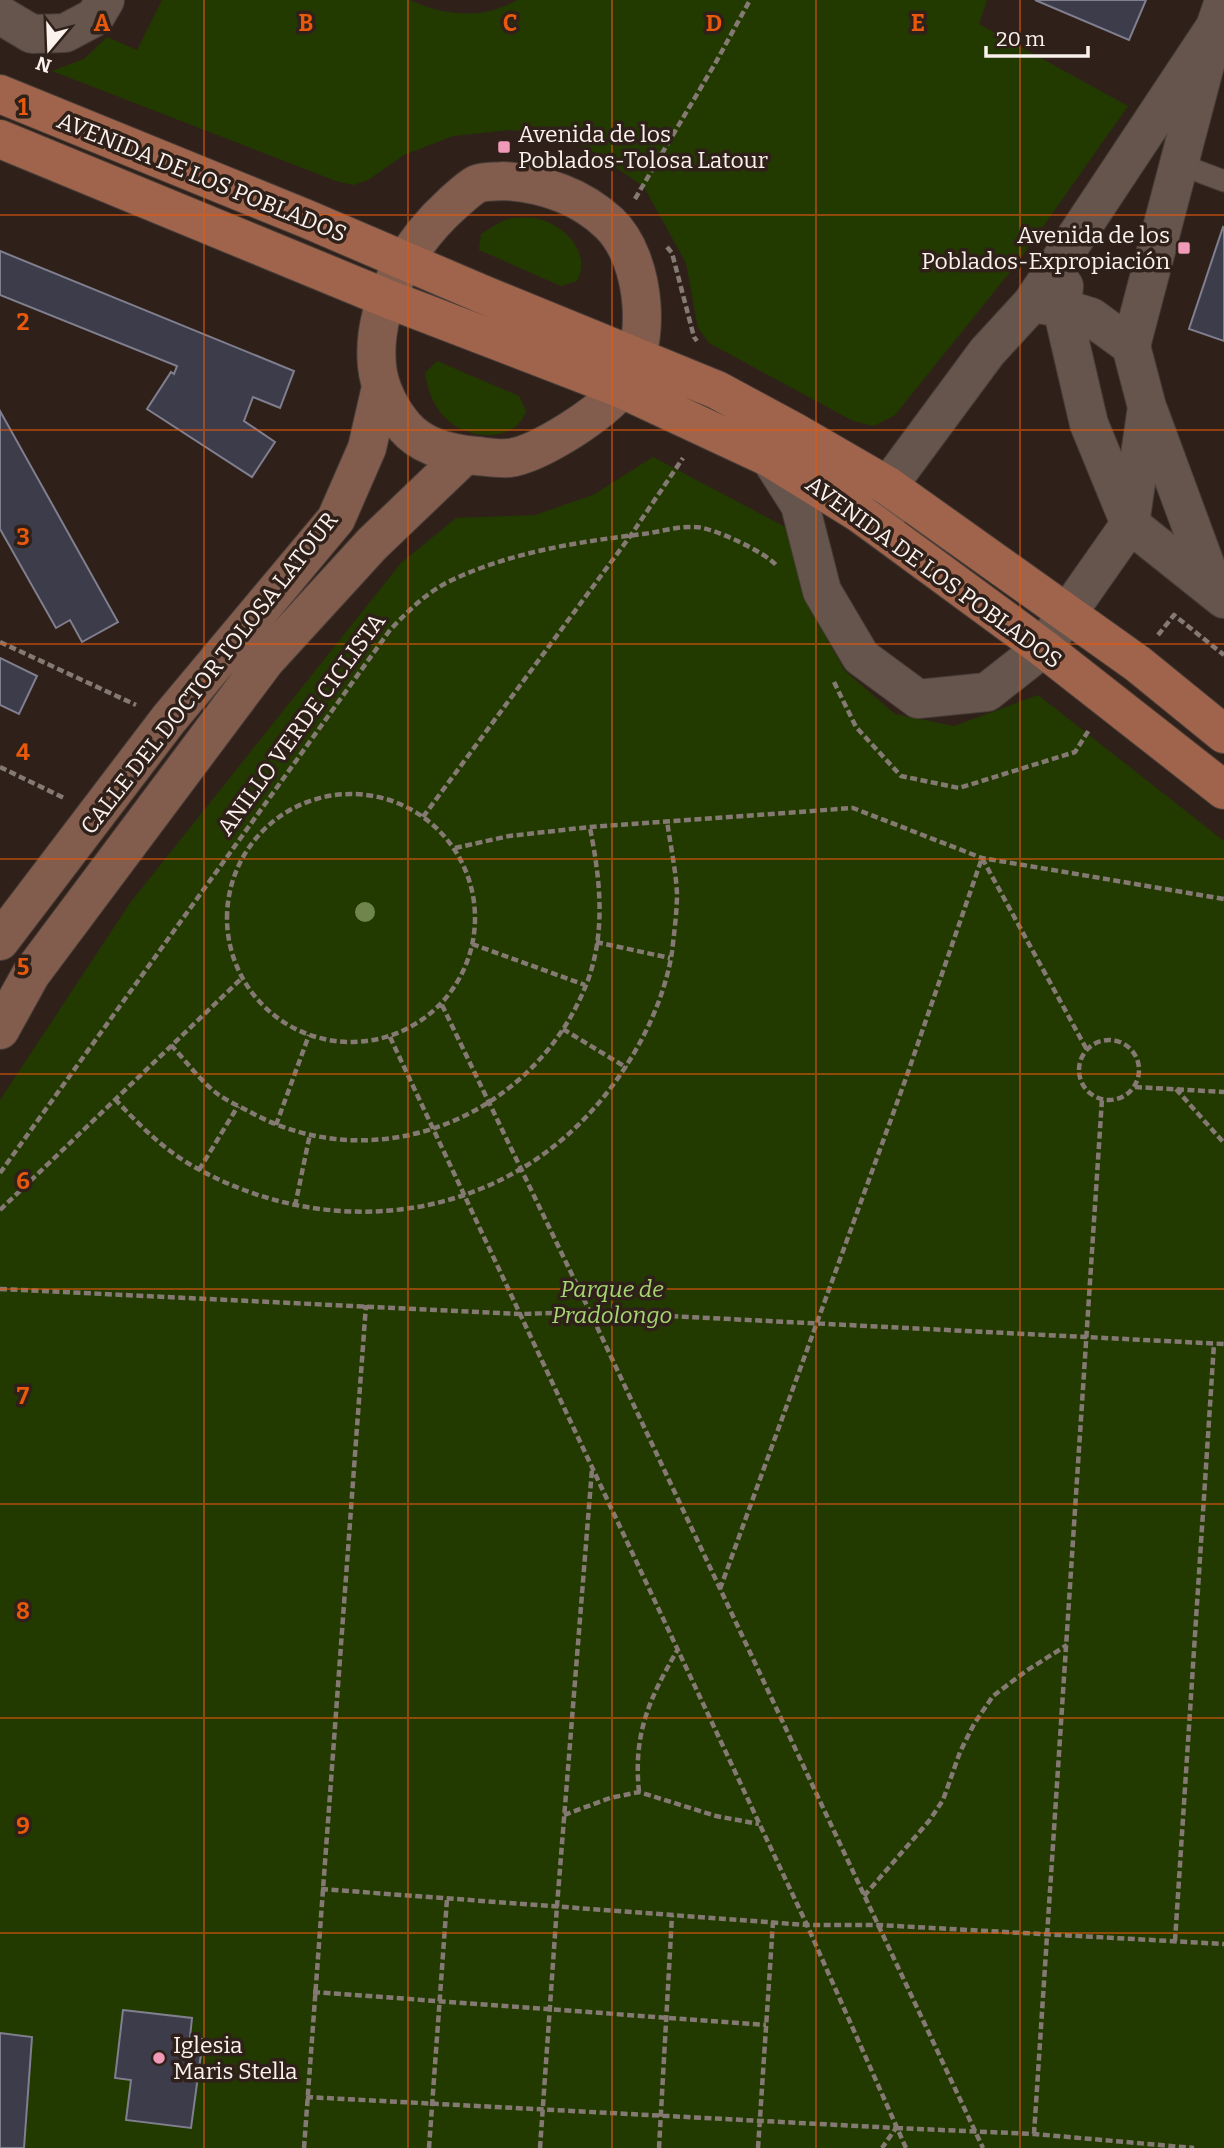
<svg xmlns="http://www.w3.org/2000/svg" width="1224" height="2148" font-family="Bitter,serif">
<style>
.green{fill:#223a00}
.building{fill:#3d3c4a;stroke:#807f8f;stroke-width:2}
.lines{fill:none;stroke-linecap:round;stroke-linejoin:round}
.lane-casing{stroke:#483d38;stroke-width:23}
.street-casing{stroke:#483d38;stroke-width:40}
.secondary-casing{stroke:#483d38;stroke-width:40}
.primary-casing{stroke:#483d38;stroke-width:40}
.path{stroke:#857973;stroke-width:4.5;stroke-dasharray:7 3.5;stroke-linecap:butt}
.lane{stroke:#65554d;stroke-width:21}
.street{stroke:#65554d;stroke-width:38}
.secondary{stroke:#825c4c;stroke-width:38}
.primary{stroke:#9f644b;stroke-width:38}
.tree{fill:#70854a}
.grid{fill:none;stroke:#e8590c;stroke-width:2;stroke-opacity:0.55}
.poi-dot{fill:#f09ab7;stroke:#2f211a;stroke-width:2.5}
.labels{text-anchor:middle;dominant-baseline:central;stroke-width:7;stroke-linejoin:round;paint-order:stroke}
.poi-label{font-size:23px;fill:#fbf1ed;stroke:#2f211a;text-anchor:start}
.street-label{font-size:23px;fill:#fbf1ed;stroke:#2f211a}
.park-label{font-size:23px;font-style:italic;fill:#a5d671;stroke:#2f211a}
.grid-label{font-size:23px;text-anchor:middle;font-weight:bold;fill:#e8590c;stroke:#2f211a;stroke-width:7;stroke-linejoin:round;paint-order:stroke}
</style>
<rect width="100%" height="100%" fill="#2f211a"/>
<!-- green -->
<path class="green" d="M162,0H410C444,16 484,20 517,0H987L979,24L1128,106L1018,262L895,415L874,426L853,421L709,343L698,328L686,263L644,187L588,148L553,136L511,130L453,136L404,155L368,180L353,185L336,181L52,71L84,59L107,37L137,50Z
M513,218C520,218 528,217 535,218C564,224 592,252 577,281L561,286L479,250L481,234L502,221Z
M437,361L519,396L526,411C516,442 472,440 450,422C435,410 428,392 425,373Z
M653,457L787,528L802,595L845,671L895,714L954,726L1038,695L1224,841V2148H0V1100L130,903L401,563L456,518L535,515L593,495Z"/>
<!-- building -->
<path class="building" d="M1035,0H1146L1129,40Z
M1223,227L1224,228V341L1189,329Z
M0,251L294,371L280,408L253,397L244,421L275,442L252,477L147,409L171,372L174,374L177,366L0,295Z
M0,411L118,622L82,642L70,620L56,628L0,529Z
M0,658L37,676L19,714L0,705Z
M123,2010L192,2018L190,2037L203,2039L191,2128L126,2120L131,2080L115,2078Z
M0,2033L32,2037L24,2148H0Z"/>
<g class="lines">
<defs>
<path id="lane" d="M1179,164L1224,181"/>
<path id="street" d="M0,15L32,34L65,33L95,17L105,0
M1064,286L1062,308L1089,424L1130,524L1224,599
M1131,346L1215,27L1224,1
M1149,412L1215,591
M770,458L800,505L822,591L861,657L918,699L987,692L1043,648L1130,524L1147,407L1131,346L1091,317L1062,308L1032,303
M886,518L888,486L987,352L1032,303L1215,27"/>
<path id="secondary" d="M503,181C542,183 580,196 609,223C647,259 654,350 620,390C607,406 588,419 571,430C555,440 528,456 509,458C499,459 487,457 477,456C453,454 422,447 405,427C391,411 379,388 377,366C371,305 409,243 452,204C459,198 469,188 477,184C484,181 496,182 503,181Z
M0,941L168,720L336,519L367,448L381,387
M0,1030L31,974L265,661L372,544L465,455"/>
<path id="primary" d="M0,94L307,219L482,294L717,390L793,431L888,486L1138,664L1224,734
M0,139L388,299L622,389L770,458L859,513L885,532L1043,648L1224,790"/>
</defs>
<!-- lane casing -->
<use href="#lane" class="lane-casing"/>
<!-- street casing -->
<use href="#street" class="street-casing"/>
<!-- secondary casing -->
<use href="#secondary" class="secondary-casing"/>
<!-- primary casing -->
<use href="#primary" class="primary-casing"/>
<!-- path -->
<path class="path" d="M635,199L716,62L750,0
M667,247L672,253L694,337L697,341
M1158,635L1174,615L1224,655
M0,642L136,705
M834,682L856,727L901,776L959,788L1075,752L1089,730
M0,767L64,798
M227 918a124 124 0 1 1 248 0a124 124 0 1 1-248 0Z
M423,817L631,535L683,458
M455,848L509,836L590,827L853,808L982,858L1224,899
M596,942L670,958
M472,944L585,985
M442,1005L590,1312L983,2148
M563,1029L627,1068
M390,1037L807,1925L906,2148
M1079 1070a30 30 0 1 1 60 0a30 30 0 1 1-60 0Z
M171,1045C186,1061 201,1082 219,1095C229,1102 241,1107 252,1113C380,1182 538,1114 588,980C606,930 600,878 590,828
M1135,1087L1224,1092
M1176,1089L1224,1143
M115,1099C140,1126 167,1153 200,1170C337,1244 507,1220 606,1094C637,1055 664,1003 672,952C674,934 677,912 677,894C676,870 670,844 667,820
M276,1125L309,1035
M199,1170L238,1106
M0,1173L390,630C409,610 427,592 452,580C512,552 577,542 643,534C660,532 677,526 695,527C712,527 765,552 776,565
M295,1206L310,1134
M0,1210L242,978
M0,1289L520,1314L590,1312L1224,1344
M720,1589L906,1078L982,858L1087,1050
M639,1792C633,1734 649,1699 678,1649
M564,1815L610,1798L639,1792L716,1816L759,1824
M321,1889L807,1925H878L1224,1944
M864,1896L929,1821L943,1800L960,1752L974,1724L993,1696L1026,1671L1067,1645
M1175,1941L1214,1344
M313,1992L766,2025
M306,2097L896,2128L882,2148
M896,2128L1034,2134L1194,2148
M1034,2134L1102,1099
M304,2148L366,1305
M429,2148L447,1899
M540,2148L557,1906L592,1469
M659,2148L672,1915
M758,2148L773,1922"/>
<!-- lane -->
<use href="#lane" class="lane"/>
<!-- street -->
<use href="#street" class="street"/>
<!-- secondary -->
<use href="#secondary" class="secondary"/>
<!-- primary -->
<use href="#primary" class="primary"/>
</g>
<!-- trees -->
<circle class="tree" cx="365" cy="912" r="10"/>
<!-- grid -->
<path class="grid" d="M204,0V2148M408,0V2148M612,0V2148M816,0V2148M1020,0V2148M0,215H1224M0,430H1224M0,644H1224M0,859H1224M0,1074H1224M0,1289H1224M0,1504H1224M0,1718H1224M0,1933H1224"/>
<!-- markers -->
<g class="poi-dot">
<rect x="497" y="140" width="14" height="14" rx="3.5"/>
<rect x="1177" y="241" width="14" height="14" rx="3.5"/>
<circle cx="159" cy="2058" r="7"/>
</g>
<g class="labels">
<!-- poi labels -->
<g class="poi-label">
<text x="518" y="134">Avenida de los<tspan x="518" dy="26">Poblados-Tolosa Latour</tspan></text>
<text x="1170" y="235" text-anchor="end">Avenida de los<tspan x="1170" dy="26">Poblados-Expropiación</tspan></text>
<text x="173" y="2045">Iglesia<tspan x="173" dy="26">Maris Stella</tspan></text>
</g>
<!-- street labels -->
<g class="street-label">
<text transform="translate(202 177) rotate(22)">AVENIDA DE LOS POBLADOS</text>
<text transform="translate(934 572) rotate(36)">AVENIDA DE LOS POBLADOS</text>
<text transform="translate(209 673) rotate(-52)">CALLE DEL DOCTOR TOLOSA LATOUR</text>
<text transform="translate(301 724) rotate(-54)">ANILLO VERDE CICLISTA</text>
</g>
<!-- park labels -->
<g class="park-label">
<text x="612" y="1289">Parque de<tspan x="612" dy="26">Pradolongo</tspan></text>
</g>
</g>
<g class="grid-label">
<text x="102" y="31">A</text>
<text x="306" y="31">B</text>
<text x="510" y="31">C</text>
<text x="714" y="31">D</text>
<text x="918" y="31">E</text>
<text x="23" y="115">1</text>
<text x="23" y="330">2</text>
<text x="23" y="545">3</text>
<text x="23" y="760">4</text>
<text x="23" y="975">5</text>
<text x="23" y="1189">6</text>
<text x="23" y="1404">7</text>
<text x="23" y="1619">8</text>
<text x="23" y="1834">9</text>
</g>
<!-- north arrow -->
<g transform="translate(49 49) rotate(199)" stroke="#2f211a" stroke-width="5" paint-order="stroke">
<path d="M0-5L12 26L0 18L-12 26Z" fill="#fbf1ed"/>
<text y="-10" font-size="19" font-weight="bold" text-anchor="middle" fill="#fbf1ed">N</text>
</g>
<!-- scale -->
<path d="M986 46v10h102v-10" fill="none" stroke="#fbf1ed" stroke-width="3.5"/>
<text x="996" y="46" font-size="21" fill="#fbf1ed" stroke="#2f211a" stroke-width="5" paint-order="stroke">20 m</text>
</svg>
